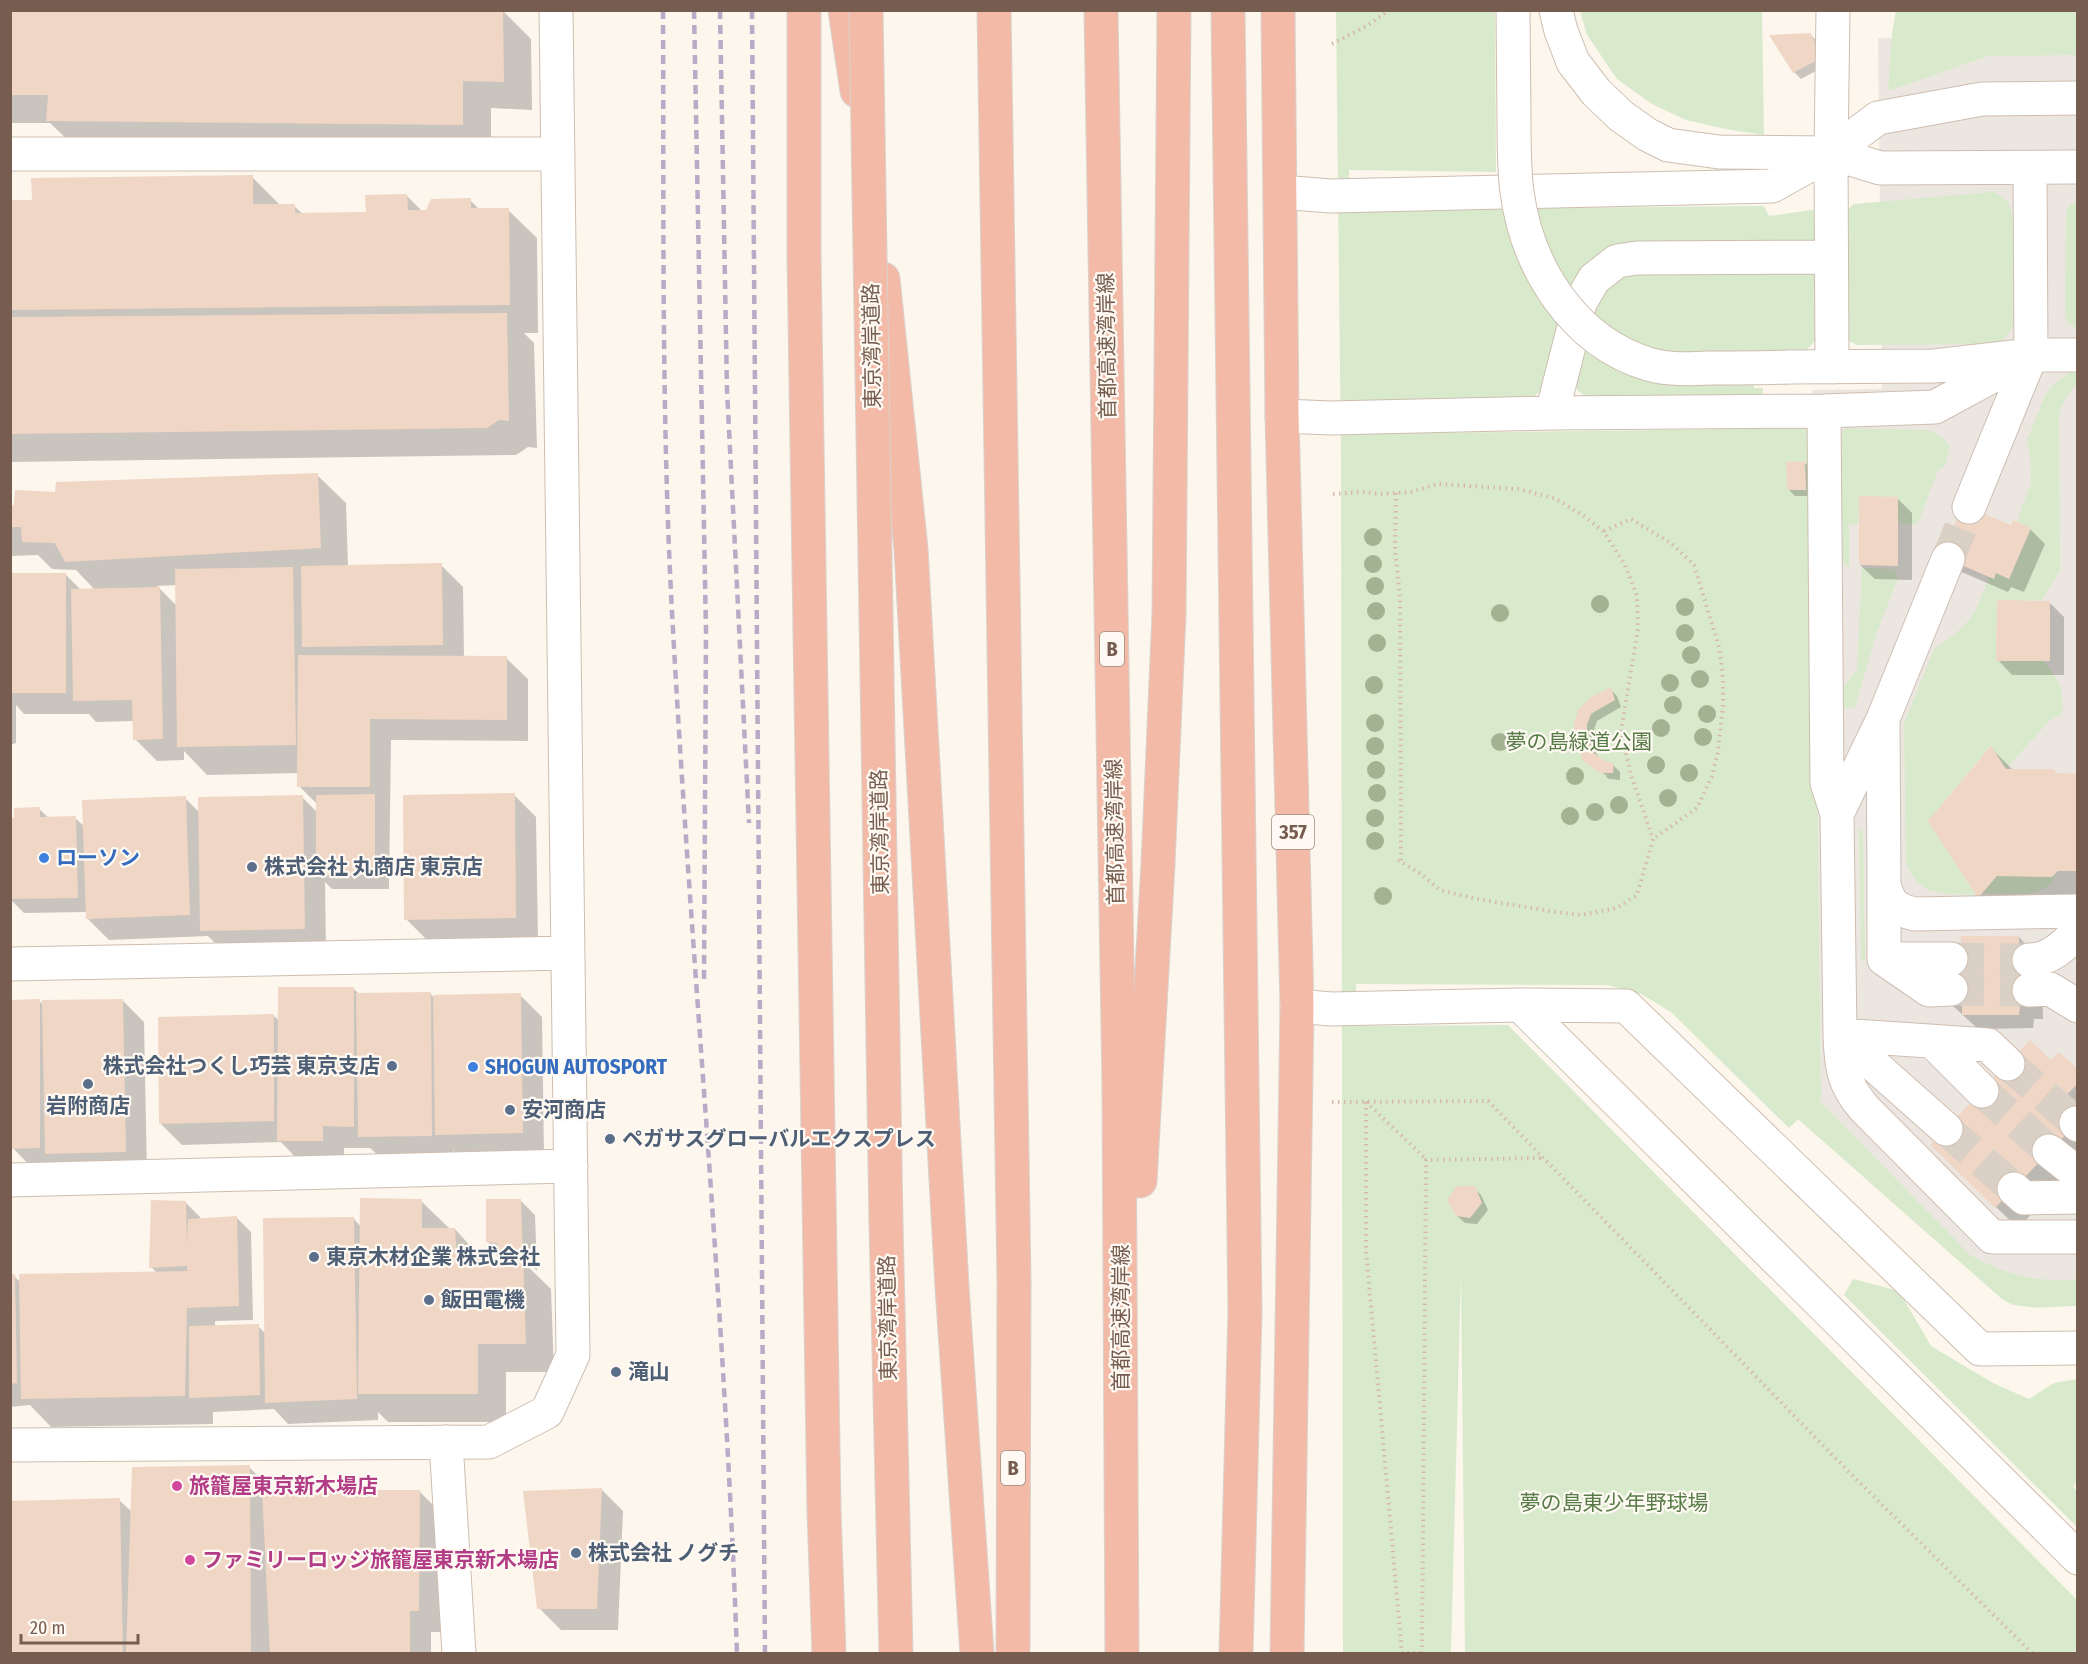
<svg xmlns="http://www.w3.org/2000/svg" width="2088" height="1664" font-family="'Fira Sans Condensed','Noto Sans JP',sans-serif">
<style>
.industrial{fill:#ece6e1}
.green{fill:#d8eacb}
.shadow{fill:#0003;fill-rule:evenodd}
.building{fill:#f0d6c5}
.lines{fill:none;stroke-linecap:round;stroke-linejoin:round}
.minor-tunnel{stroke:#dbd0c6;stroke-width:33;stroke-dasharray:33 16;stroke-linecap:butt}
.minor-casing{stroke:#cebeb1;stroke-width:35}
.highway-casing{stroke:#d9d2ce;stroke-width:35}
.path{stroke:#d6b9a8;stroke-width:4;stroke-dasharray:1.5 4.5;stroke-linecap:butt}
.minor{stroke:#fff;stroke-width:33}
.highway{stroke:#f2baa7;stroke-width:33}
.rail{stroke:#b9aac7;stroke-width:4.5;stroke-dasharray:9 6;stroke-linecap:butt}
.minor-bridge-casing{stroke:#cebeb1;stroke-width:35;stroke-linecap:butt}
.highway-bridge-casing{stroke:#d9d2ce;stroke-width:35;stroke-linecap:butt}
.minor-bridge{stroke:#fff;stroke-width:33}
.highway-bridge{stroke:#f2baa7;stroke-width:33}
.tree{fill:#a2b392}
.shop-dot{fill:#3f7fe0;stroke:#fefaf3;stroke-width:2}
.service-dot{fill:#5c6f8a;stroke:#fefaf3;stroke-width:2}
.hotel-dot{fill:#d1479c;stroke:#fefaf3;stroke-width:2}
.labels{text-anchor:middle;dominant-baseline:central;stroke-width:4.5;stroke-linejoin:round;paint-order:stroke}
.shield{fill:#fefaf3;stroke:#a08c80;stroke-width:1.5}
.shield-label{font-size:20px;font-weight:bold;fill:#775d4f}
.street-label{font-size:21px;fill:#775d4f;stroke:#fefaf3}
.park-label{font-size:21px;fill:#587c47;stroke:#fefaf3}
.shop-label{font-size:21px;font-weight:bold;fill:#366cbe;stroke:#fefaf3;text-anchor:start}
.service-label{font-size:21px;font-weight:bold;fill:#4e5e75;stroke:#fefaf3;text-anchor:start}
.hotel-label{font-size:21px;font-weight:bold;fill:#b23c85;stroke:#fefaf3;text-anchor:start}
</style>
<rect width="100%" height="100%" fill="#fcf6ed"/>
<!-- industrial -->
<path class="industrial" d="M1878,38H2077V1306H2023L2012,1305L2002,1299L1798,1119L1821,1096L1812,390L1882,389Z"/>
<!-- green -->
<path class="green" d="M1896,10L2077,11V55L1988,56L1888,91L1892,34Z
M1336,11H1495L1496,172L1349,170V210L1764,206L1769,216L1812,210L1818,213V238L1811,242L1625,246L1541,391L1532,398L1348,434L1813,428L1821,1096L1819,1100L1970,1255C2008,1275 2035,1283 2077,1279V1306C2054,1306 2022,1312 2002,1299L1798,1119L1789,1128L1671,1012L1641,994L1607,985L1356,984L1357,1026L1508,1025L2077,1600V1653H1465L1461,1272L1451,1653H1343L1341,457Z
M1580,11H1762L1764,135L1725,129L1686,120L1652,104L1617,79L1587,35Z
M1993,192C2006,197 2009,203 2013,215V326L2002,342L1993,344L1857,345L1849,341L1845,335L1847,210L1854,204Z
M2077,202L2078,328H2077L2070,325L2065,316L2066,211L2072,203Z
M1810,272L1818,277L1823,332L1802,355L1753,354L1754,388H1763V396H1585L1577,390L1576,379L1600,296L1611,284L1626,274Z
M2077,371V382L2065,399L2059,413L2060,570L2042,600L1997,601L1996,661H2044C2059,683 2064,686 2062,714L2049,721L2006,769L1990,746L1928,821L1976,895C1946,894 1916,897 1906,862L1904,723L1934,649L1954,635L1970,619L1978,605L1989,577L1994,579L1996,573L2010,579L2031,528L2017,522L2031,482L2030,455L2027,440L2045,396L2051,387L2067,374Z
M1846,428L1928,430L1942,437L1950,447L1944,467L1938,470L1919,521L1914,524L1898,523V497L1859,496L1858,525L1849,524V568L1839,558L1841,434Z
M1862,568L1894,569L1898,578L1876,635L1855,707L1844,708L1841,706V689L1857,670Z
M1859,830H1863L1865,960L1863,962L1861,958Z
M2058,871C2046,902 2011,893 1983,893L1997,876L2051,877Z
M1853,1279L1899,1291L1931,1346L1993,1383L2029,1399L2054,1383L2077,1379L2078,1480L2073,1487L2077,1491V1527L1844,1295Z"/>
<!-- shadow -->
<path class="shadow" d="M10,10H502L531,39L532,110L491,108V152L76,148L50,123H10Z
M1810,34L1817,41L1827,65L1801,79L1794,72Z
M252,177L281,206H294L303,214L367,213L407,196L422,211L470,200L480,210H508L537,238L538,333H524L534,343L537,448L528,447L516,455L10,462V202H33Z
M1805,463L1812,470V496H1795L1788,489Z
M317,475L346,503L348,566L441,565L463,587L464,657L506,658L528,679V741L391,740L389,889H332L325,882L326,951L224,952L208,936L109,940L87,918V912L24,913L10,899L16,819L39,809L49,818H75L84,826L185,798L200,813L302,797L317,812V804L299,786V773L207,775L184,751V760L157,761L135,739L134,721L96,722L89,714H24L16,705V743L10,745V575H66L81,590H95L76,570L52,569L38,555L10,556V506L57,494ZM177,585V606L157,586Z
M1897,498L1912,513V580L1875,579L1860,565Z
M2012,527L2030,529L2045,544L2024,592L2011,587L2008,592L1957,570Z
M2049,602L2064,617V675H2012L1998,660Z
M1610,689L1617,696L1621,707L1597,721L1593,733V746L1599,759L1613,765L1620,772V780L1609,779L1606,777L1607,776L1588,763L1575,724Z
M1991,748L2012,769L2057,775H2078V894L2074,898L1980,897L1930,821Z
M514,795L536,817L538,939L428,941L406,919Z
M2019,937L2042,964L2043,1019H2034L2033,1028L1978,1029L1952,1005Z
M354,989L360,995L430,993L433,997L520,995L542,1017L544,1154L458,1156L453,1150V1157L381,1158L370,1148H344V1162H300L281,1142L182,1145L160,1123L274,1016L279,1021Z
M122,1000L144,1022L147,1174L34,1170L13,1148V1124H10V1002L39,1001L44,1005Z
M2051,1062L2078,1071V1166L2018,1228L1954,1167Z
M1474,1188L1481,1195L1488,1210L1477,1224L1465,1223L1457,1216Z
M421,1201L450,1229H455L483,1260H502L497,1256L498,1252L488,1242L521,1201L535,1215L537,1271L521,1255V1260L551,1289L554,1372H506V1422H388L378,1412V1420L288,1424L274,1409L213,1412V1424L51,1427L30,1405L10,1407V1276H14L20,1282L157,1273L151,1267L185,1202L200,1217V1220L237,1218L251,1232L253,1320L215,1321V1327L258,1326L266,1334L353,1218L361,1227Z
M249,1467L274,1492L419,1491L441,1513L440,1632H431V1654H10L119,1500L132,1512Z
M602,1490L623,1511L618,1630H561L539,1608Z"/>
<!-- building -->
<path class="building" d="M10,10H503L504,82L463,81V125L46,121L48,95H10Z
M1811,33L1821,58L1793,73L1769,35Z
M253,175V204H295V213L366,212L365,195L407,194L408,210H426L431,199L471,198V208H509L510,305L10,310V200H32L31,178Z
M507,313L509,421L499,420L487,428L10,434V317Z
M1805,461L1806,490H1787L1786,462Z
M318,473L321,548L65,562L55,543L22,542L21,527H10V505H14L15,490L55,492L56,482Z
M1859,496L1898,497V566L1859,565Z
M1963,505L2011,525L2013,520L2031,528L2009,579L1996,573L1994,579L1940,556Z
M442,563L443,645L302,647L301,566Z
M293,567L296,745L177,747L175,569Z
M10,573H66V693H10Z
M160,587L163,739L133,740L132,700L73,701L71,589Z
M1997,600L2050,601V661H1996Z
M298,655L507,656V720L370,719V787H297Z
M1611,687L1615,700L1591,714L1587,725V738L1594,753L1604,761L1614,763L1613,773H1600L1583,761L1574,738V724L1578,710L1591,697Z
M1991,746L2006,769H2052L2058,773L2078,774V871H2058L2052,877L1997,876L1978,898L1928,821Z
M515,793L516,918L404,920L403,795Z
M375,794V875H316V795Z
M303,795L305,929L200,931L198,797Z
M186,796L190,915L86,919L82,800Z
M40,807V817L76,816L78,898L10,899V818H14V808Z
M1961,936H2019V948L2029,1005H2020L2019,1015H1962V1005H1951L1961,948Z
M278,987H354V1127L323,1126V1141H277Z
M431,992L432,1136L358,1137L356,993Z
M521,993L523,1133L435,1135L433,995Z
M40,999V1148L11,1149L10,1000Z
M123,999L126,1152L45,1154L42,1000Z
M274,1014V1121L159,1124L158,1017Z
M2030,1040L2051,1060L2059,1052L2078,1069V1083L2065,1097L2078,1109V1122L1995,1208L1930,1145Z
M1457,1186H1475L1482,1203L1470,1218L1456,1216L1447,1200Z
M360,1198L422,1199V1228H455L457,1258L520,1259L496,1256L497,1243L486,1242V1199H521L526,1344H478V1394H358Z
M151,1200L186,1201L187,1245L188,1219L237,1216L239,1306L187,1308L185,1396L21,1399L19,1274L187,1271V1266L149,1268Z
M354,1217L357,1399L265,1403L263,1218Z
M15,1274L17,1383L10,1384V1275Z
M259,1324L260,1395L189,1398V1326Z
M250,1465L251,1654H126L132,1467Z
M602,1488L597,1609H537L523,1491Z
M262,1490H420L419,1611H410V1654H270Z
M120,1498L123,1654H10V1501Z"/>
<g class="lines">
<!-- minor-tunnel -->
<path class="minor-tunnel" d="M1948,559L1969,507
M1951,959L2029,960
M1951,989L2029,990
M2008,1064L2076,1123
M1982,1091L2049,1151
M1946,1129L2014,1189"/>
<defs>
<path id="minor" d="M1556,10L1561,31L1573,62L1596,92L1621,116L1648,135L1668,145L1719,152L1831,153L1880,168L2078,167
M1831,153L1878,118L1982,99L2078,98
M1831,153L1833,10
M10,154H558
M1280,192L1331,196L1772,186L1831,153L1832,367
M1789,367L1934,366L2031,355H2078
M1824,411L1827,783L1837,814
M1552,413L1580,303L1594,279L1617,261L1637,258L1831,257
M1282,416L1331,418L1552,413L1824,411L1935,407L2031,355
M1969,507L2031,355L2030,168
M1948,559L1883,719L1884,884C1888,903 1896,910 1915,914L2078,911
M1883,719L1837,814L1840,1035C1841,1066 1843,1084 1864,1108L1992,1237H2078
M1884,884V959L1929,990L1951,989
M1884,959H1951
M2029,960C2050,960 2064,946 2078,931
M10,964L568,953
M2029,990L2050,989L2078,1006
M1520,1005L2078,1558
M1297,1006L1331,1009L1520,1005L1626,1006L1980,1349L2078,1348
M1840,1035L1988,1045L2008,1064
M1840,1035L1946,1129
M1933,1042L1982,1091
M2076,1123L2078,1125
M2049,1151L2078,1174
M10,1180L571,1166
M2014,1189L2024,1198L2078,1197
M446,1442L459,1654
M10,1445L489,1442L547,1412L573,1355L556,10"/>
<path id="highway" d="M804,10V255L824,1511L829,1654
M845,10L857,91
M994,10L1014,1282L1013,1654
M1101,10L1119,1087L1122,1654
M1228,10L1245,1312L1236,1654
M1278,10L1282,416L1297,1006L1287,1654
M883,279L911,549L952,1287L977,1654
M1140,1181L1158,864L1169,614L1174,10"/>
</defs>
<!-- minor casing -->
<use href="#minor" class="minor-casing"/>
<!-- highway casing -->
<use href="#highway" class="highway-casing"/>
<!-- path -->
<path class="path" d="M1332,44L1367,26L1389,10
M1396,493L1395,549L1400,598L1401,861
M1333,494L1360,492L1383,494L1411,492L1438,484L1518,489L1554,498L1584,516L1604,532L1625,565L1637,596L1638,629L1621,731L1631,775L1653,839L1637,895L1617,908L1581,915L1556,912L1477,899L1440,890L1421,874L1395,858
M1604,531L1631,519L1671,543L1694,565L1719,647L1723,678V705L1718,752L1712,776L1697,808L1653,839
M1332,1102L1488,1101L1844,1467L2033,1654
M1366,1102V1250L1402,1653H1422
M1366,1102L1426,1159
M1422,1653L1426,1160L1543,1158"/>
<!-- minor -->
<use href="#minor" class="minor"/>
<!-- highway -->
<use href="#highway" class="highway"/>
<!-- rail -->
<path class="rail" d="M663,10C664,217 661,424 673,630C692,972 725,1312 737,1654
M694,10L706,632L704,979
M720,10L727,390L749,823
M752,10L765,1654"/>
<defs>
<path id="minor-bridge" d="M1513,10C1513,47 1514,83 1514,120C1514,144 1514,169 1517,192C1527,267 1573,341 1648,364C1668,370 1690,369 1711,368C1737,368 1763,368 1789,367"/>
<path id="highway-bridge" d="M866,10L886,1223L896,1654"/>
</defs>
<!-- minor-bridge casing -->
<use href="#minor-bridge" class="minor-bridge-casing"/>
<!-- highway-bridge casing -->
<use href="#highway-bridge" class="highway-bridge-casing"/>
<!-- minor-bridge -->
<use href="#minor-bridge" class="minor-bridge"/>
<!-- highway-bridge -->
<use href="#highway-bridge" class="highway-bridge"/>
</g>
<!-- trees -->
<g class="tree">
<circle cx="1373" cy="537" r="9"/>
<circle cx="1373" cy="564" r="9"/>
<circle cx="1375" cy="586" r="9"/>
<circle cx="1600" cy="604" r="9"/>
<circle cx="1685" cy="607" r="9"/>
<circle cx="1376" cy="611" r="9"/>
<circle cx="1500" cy="613" r="9"/>
<circle cx="1685" cy="633" r="9"/>
<circle cx="1377" cy="643" r="9"/>
<circle cx="1691" cy="655" r="9"/>
<circle cx="1700" cy="679" r="9"/>
<circle cx="1670" cy="683" r="9"/>
<circle cx="1374" cy="685" r="9"/>
<circle cx="1673" cy="705" r="9"/>
<circle cx="1707" cy="714" r="9"/>
<circle cx="1375" cy="723" r="9"/>
<circle cx="1661" cy="728" r="9"/>
<circle cx="1703" cy="737" r="9"/>
<circle cx="1500" cy="742" r="9"/>
<circle cx="1375" cy="746" r="9"/>
<circle cx="1656" cy="765" r="9"/>
<circle cx="1376" cy="770" r="9"/>
<circle cx="1689" cy="773" r="9"/>
<circle cx="1575" cy="776" r="9"/>
<circle cx="1377" cy="793" r="9"/>
<circle cx="1668" cy="798" r="9"/>
<circle cx="1619" cy="805" r="9"/>
<circle cx="1595" cy="812" r="9"/>
<circle cx="1570" cy="816" r="9"/>
<circle cx="1375" cy="818" r="9"/>
<circle cx="1375" cy="841" r="9"/>
<circle cx="1383" cy="896" r="9"/>
</g>
<!-- markers -->
<g class="shop-dot">
<circle cx="44" cy="858" r="6"/>
<circle cx="473" cy="1067" r="6"/>
</g>
<g class="service-dot">
<circle cx="252" cy="867" r="6"/>
<circle cx="392" cy="1066" r="6"/>
<circle cx="88" cy="1084" r="6"/>
<circle cx="510" cy="1110" r="6"/>
<circle cx="610" cy="1139" r="6"/>
<circle cx="314" cy="1257" r="6"/>
<circle cx="429" cy="1300" r="6"/>
<circle cx="616" cy="1372" r="6"/>
<circle cx="576" cy="1553" r="6"/>
</g>
<g class="hotel-dot">
<circle cx="177" cy="1486" r="6"/>
<circle cx="190" cy="1560" r="6"/>
</g>
<g class="labels">
<!-- shield labels -->
<g class="shield">
<rect x="1100" y="632" width="24" height="34" rx="4.5"/>
<rect x="1272" y="815" width="42" height="34" rx="4.5"/>
<rect x="1001" y="1451" width="24" height="34" rx="4.5"/>
</g>
<g class="shield-label">
<text x="1112" y="649">B</text>
<text x="1293" y="832">357</text>
<text x="1013" y="1468">B</text>
</g>
<!-- street labels -->
<g class="street-label">
<text transform="translate(872 346) rotate(-91)">東京湾岸道路</text>
<text transform="translate(1107 346) rotate(-91)">首都高速湾岸線</text>
<text transform="translate(880 832) rotate(-91)">東京湾岸道路</text>
<text transform="translate(1115 832) rotate(-91)">首都高速湾岸線</text>
<text transform="translate(888 1318) rotate(-91)">東京湾岸道路</text>
<text transform="translate(1121 1318) rotate(-90)">首都高速湾岸線</text>
</g>
<!-- park labels -->
<g class="park-label">
<text x="1579" y="742">夢の島緑道公園</text>
<text x="1614" y="1503">夢の島東少年野球場</text>
</g>
<!-- shop labels -->
<g class="shop-label">
<text x="56" y="858">ローソン</text>
<text x="485" y="1067">SHOGUN AUTOSPORT</text>
</g>
<!-- service labels -->
<g class="service-label">
<text x="264" y="867">株式会社 丸商店 東京店</text>
<text x="380" y="1066" text-anchor="end">株式会社つくし巧芸 東京支店</text>
<text x="88" y="1106" text-anchor="middle">岩附商店</text>
<text x="522" y="1110">安河商店</text>
<text x="622" y="1139">ペガサスグローバルエクスプレス</text>
<text x="326" y="1257">東京木材企業 株式会社</text>
<text x="441" y="1300">飯田電機</text>
<text x="628" y="1372">滝山</text>
<text x="588" y="1553">株式会社 ノグチ</text>
</g>
<!-- hotel labels -->
<g class="hotel-label">
<text x="189" y="1486">旅籠屋東京新木場店</text>
<text x="202" y="1560">ファミリーロッジ旅籠屋東京新木場店</text>
</g>
</g>
<!-- border -->
<rect width="2088" height="1664" fill="none" stroke="#775d4f" stroke-width="24"/>
<!-- scale -->
<path d="M21 1634v9h117v-9" fill="none" stroke="#775d4f" stroke-width="3"/>
<text x="30" y="1634" font-size="18" fill="#775d4f" stroke="#fefaf3" stroke-width="4.5" paint-order="stroke">20 m</text>
</svg>
